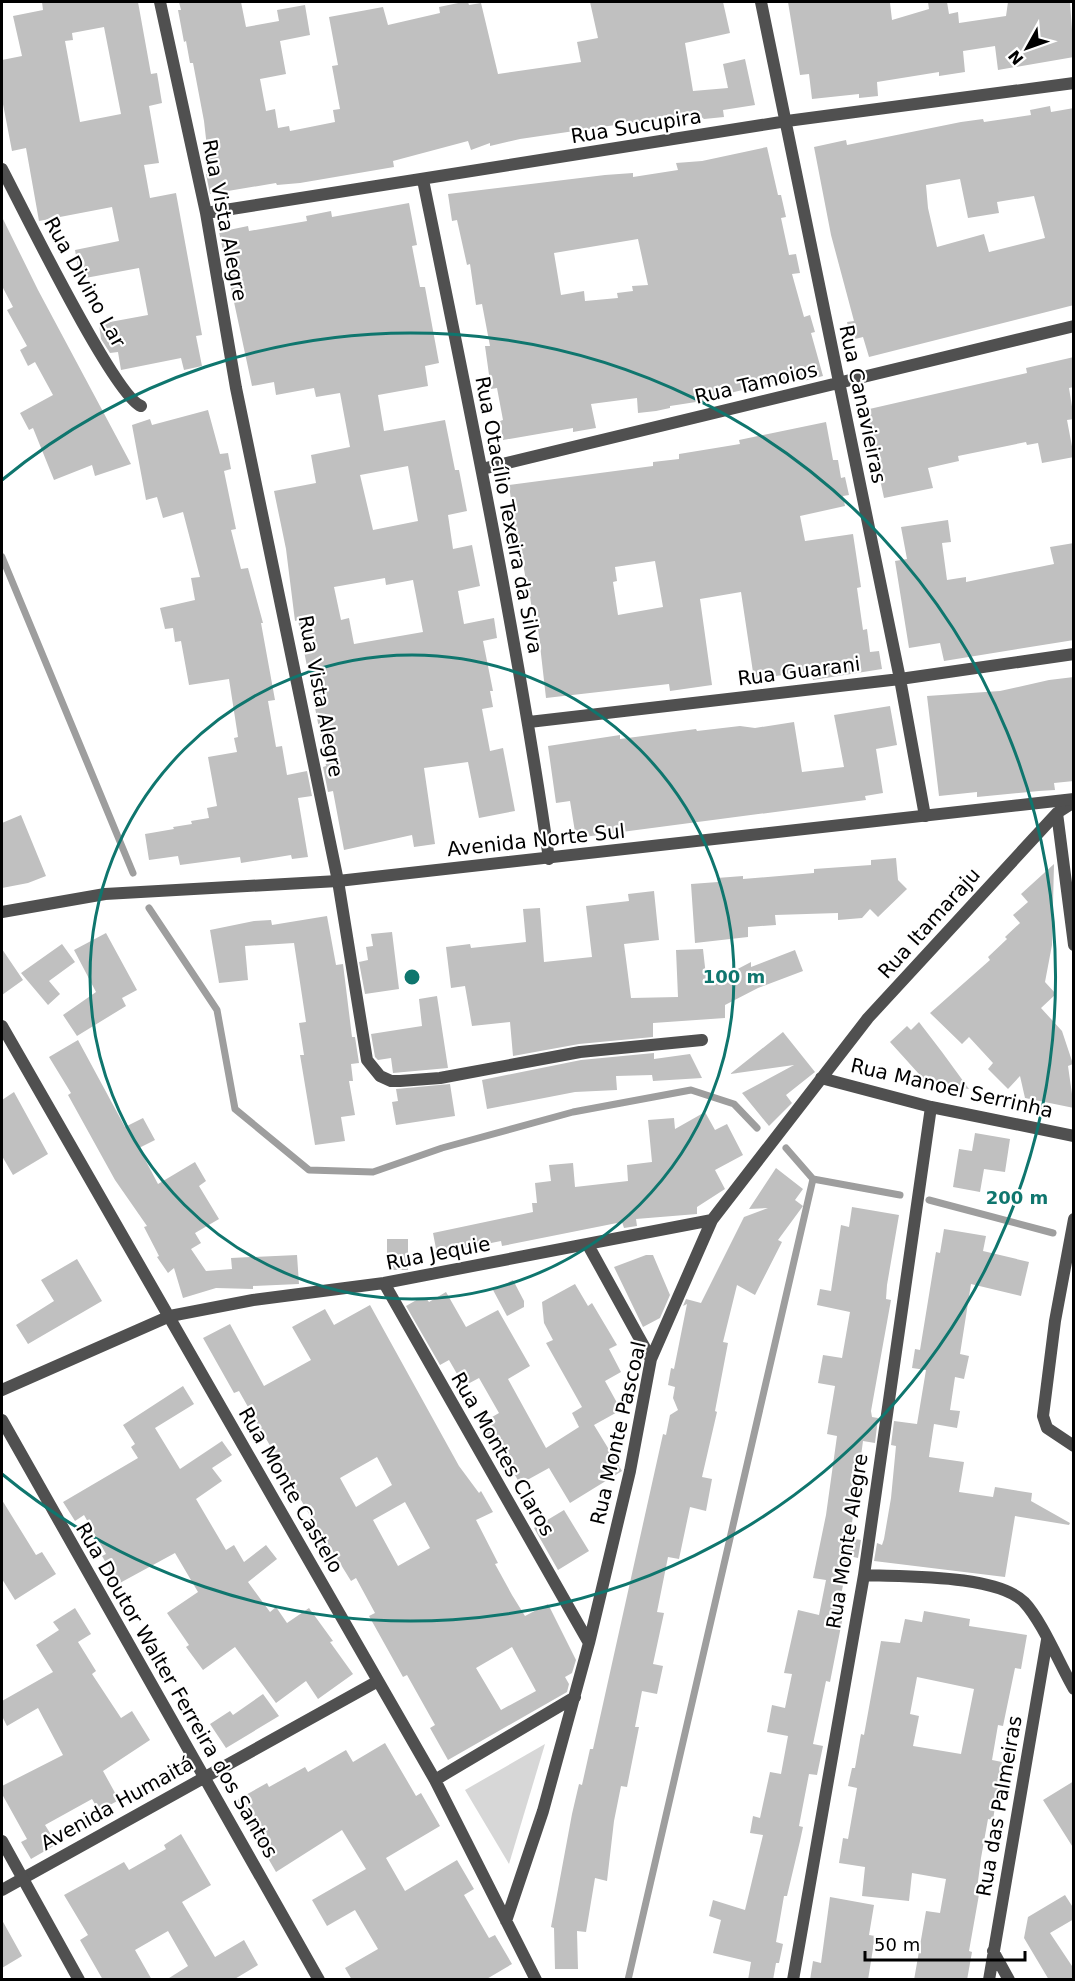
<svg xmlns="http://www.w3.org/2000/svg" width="1075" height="1981" font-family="'DejaVu Sans',sans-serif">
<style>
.green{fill:#d7d7d7}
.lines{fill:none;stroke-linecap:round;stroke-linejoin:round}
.stream{stroke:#9e9e9e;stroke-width:7}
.building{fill:#c0c0c0;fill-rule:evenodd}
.minor{stroke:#505050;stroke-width:12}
.tertiary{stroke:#505050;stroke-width:12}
.ring{fill:none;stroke:#0f766e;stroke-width:3}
.labels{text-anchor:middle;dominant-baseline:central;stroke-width:4.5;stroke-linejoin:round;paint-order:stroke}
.street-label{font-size:20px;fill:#000;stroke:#fff}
.centre{fill:#0f766e;stroke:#fff;stroke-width:3}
.ring-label{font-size:18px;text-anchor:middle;font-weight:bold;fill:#0f766e;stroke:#fff;stroke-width:4.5;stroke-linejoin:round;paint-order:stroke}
</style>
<rect width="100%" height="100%" fill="#fff"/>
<!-- green -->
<path class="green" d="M545,1744L509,1864L465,1790Z"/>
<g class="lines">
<!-- stream -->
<path class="stream" d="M2,557L133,873
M149,908L217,1010L235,1109L309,1170L373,1172L442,1148L573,1112L691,1090L734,1104L757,1128
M786,1148L813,1179L900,1195
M929,1200L1053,1233
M628,1980L813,1179"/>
</g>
<!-- building -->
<path class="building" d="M42,2H138L151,74L157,73L162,103L149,106L159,163L144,165L150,198L176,193L202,335L196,336L202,366L184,370L181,358L121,370L118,352L110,353L101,339L99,324L148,315L139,268L80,279L75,250L119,241L112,207L39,221L26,148L12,151L2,99V60L22,56L13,16L43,10ZM104,27L121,114L80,122L65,41L73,40L72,33Z
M179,2H241L246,27L279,21L277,10L305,5L310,35L280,41L286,74L260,79L266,111L275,109L278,128L289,126L290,131L335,122L333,110L340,109L332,66L338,65L329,17L383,7L388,25L440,13L439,7L463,2H468L469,5L481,3L498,74L581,62L577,42L598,38L590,2H723L730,33L685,43L693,91L728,88L723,64L745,59L755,105L723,110L724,117L704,119L697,113L520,139L490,146V143L471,150L468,141L393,161L394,167L300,183L277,185L276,183L210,194L206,174H210L204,121L193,63H190L186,41L184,42L178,10H181Z
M788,2L890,3L892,20L929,9L928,2H947L949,14L958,12L959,23L1006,16L1008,2H1070L1074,57L998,70L995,46L963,51L965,72L939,76V72L877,82L878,96L859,98V94L812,99L809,74L800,75Z
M1050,106L1051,112L1074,108V305L869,357L863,337L851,340L847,322L854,321L831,235L814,147L846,140L847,145L961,122L983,119L984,122L1031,115L1030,110ZM960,179L968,218L999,213L997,202L1034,196L1045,238L989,252L984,234L937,247L928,208L926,185Z
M767,147L778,195H781L786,217L781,218L789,255L796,254L800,273L792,274L804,317L810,315L815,332L811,333L823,376L800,382L799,380H789L751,388L709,398V400L670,406V408L656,411L638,413L637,398L591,404L596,428L573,432V428L503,440L500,421L503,420L497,388L491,389L485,346H490L482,304L476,305L470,264L467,265L457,220L452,221L448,194L605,175L633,173V177L678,170L676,163L702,161ZM638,239L648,285L632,286L633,291L617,293L618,298L585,301L584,291L561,295L554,253Z
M409,203L417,245L412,246L420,287H425L439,363L425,366L428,386L378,395L384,431L445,420L455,470H459L467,511L448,515L453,549L472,545L480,586L458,591L464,624L494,618L497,638L483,641L493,691H490L493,707L482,709L490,751L503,748L515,811L479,818L468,762L424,768L435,844L414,847L412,835L344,850L333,791L328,792L323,767L326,766L323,749L298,620L295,621L286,549L274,491L316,483L311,455L350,447L340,393L316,397L314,388L276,395L274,382L252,386L219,232L248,226L249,231L307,221L306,216L331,211L332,217ZM408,466L418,521L373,530L360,475ZM385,578L386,585L413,580L423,632L354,644L349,618L341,620L334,587Z
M2,217L38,290L131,464L95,476L92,465L54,480L33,428L29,430L20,413L53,395L35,362L28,366L20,350L27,346L7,310L13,307L2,286Z
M1074,357V387L1069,388L1074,419L1067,420L1074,457L1042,463L1038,443L1027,445L1026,442L958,456L959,461L928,468L933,488L884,498L865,410L1027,373L1026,368Z
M208,410L220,454L228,453L231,469L224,471L236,529L231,530L241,569L248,568L263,623H261L275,700L268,701L276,747L282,746L287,775L307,771L312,796L298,798L308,857L292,859L291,855L241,863L240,857L180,865L178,856L149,860L145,834L174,829L173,827L192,824L191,821L209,818L207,808L217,806L208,757L237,752L234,738L238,737L229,679L189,685L181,641L175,642L173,628L165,629L160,608L195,600L191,578L200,577L183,512L163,518L157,497L146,500L132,425L150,419L152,425Z
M826,422L833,460H838L841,478L845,477L849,495L843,496L845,506L800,516L805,541L853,534L861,587L857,588L863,630L867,629L870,652L879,651L882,669L813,680L811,671L754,679L741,592L700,599L712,685L670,691L669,684L546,698L537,619H533L528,581H526L523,563H520L509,485L653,466V462L679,459V454L740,444L739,440ZM655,561L663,607L618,615L613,582L617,581L615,567Z
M948,520L951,542L942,543L947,580L966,577V582L1054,564L1050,547L1074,543V640L944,661L940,643L909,648L895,561L907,559L901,527Z
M1074,677V781L1054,783L1055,790L1039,791L977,797V792L939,796L927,696L1000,691L1049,680Z
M890,706L897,745L876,749L883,793L865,796L866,800L576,838L570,801L556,803L548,746L620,735V739L696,729L697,731L740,726L755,728L794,722L802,772L844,767L834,715Z
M21,815L46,876L28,883L2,888V823Z
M896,858L898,880L907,889L878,917L870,909L862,918L838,920V913L775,915L776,925L748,927V937L695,943L691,884L718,882L717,878L743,876V879L814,873V869L871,865V860Z
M1054,864L1052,945L1045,982L1056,994L1041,1008L1062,1031L1073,1064L1068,1066L1074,1108L1025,1098L1020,1076L1008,1089L988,1069L993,1063L969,1037L962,1044L930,1013L990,960L988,957L1007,939L1005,937L1020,923L1013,915L1028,902L1021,894Z
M654,891L659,940L624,944L631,998L678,997L676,950L703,949L707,985L751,962V967L795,950L803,971L758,988L725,1005V1018L653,1023V1037L579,1044L513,1056L510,1022L472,1026L465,986L451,988L446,947L470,944L471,948L526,942L523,909L540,908L544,962L592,957L586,906L629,901L628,894Z
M327,916L336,965L343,964L352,1037H355L359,1063L351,1064L353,1081H349L355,1115L341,1117L345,1141L315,1145L300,1055H304L299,1023L306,1022L294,943L245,946L248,980L219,983L210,930L254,921L271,920L272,925Z
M392,932L399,989L365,994L359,962L368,960L366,947L373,946L371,934Z
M106,933L137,990L122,998L126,1006L77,1036L63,1015L96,992L74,950Z
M62,944L75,962L49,981L60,994L48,1005L21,973Z
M2,949L23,980L2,995Z
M437,996L448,1068L393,1073L391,1058L378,1060L375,1057L371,1034L422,1026L419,999Z
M919,1022L942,1052L969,1089L928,1084L890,1042L907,1026L911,1030Z
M783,1032L815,1072L786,1095L792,1103L769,1126L742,1093L794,1065L730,1074Z
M78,1040L125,1127L143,1118L155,1140L139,1148L158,1184L195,1162L206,1181L199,1186L219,1219L195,1233L201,1243L191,1249L206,1271L232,1269L231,1258L297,1255L299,1284L253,1286V1289L216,1288L183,1298L174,1268L168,1273L157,1257L159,1256L144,1227L147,1226L115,1180L68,1095L71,1093L49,1057Z
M654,1053V1059L690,1054L702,1078L653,1081L652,1075L616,1076L617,1090L575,1092L487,1109L482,1080L581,1060Z
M450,1084L455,1116L396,1125L392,1102L398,1101L396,1089Z
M14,1092L48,1154L13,1175L2,1156V1100Z
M705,1112L715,1130L727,1124L743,1155L715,1170L725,1189L697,1207V1214L636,1219L637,1226L624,1228L622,1222L502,1246L501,1241L437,1254L433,1233L533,1212L532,1203H537L535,1183L551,1181L549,1165L573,1163L575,1187L628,1181L627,1165L652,1162L648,1120L674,1118L675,1129Z
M975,1133L1010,1139L1005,1172L984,1169L980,1192L953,1187L959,1149L972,1151Z
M776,1168L803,1189L795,1200L803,1206L778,1240L782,1242L755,1295L737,1285L723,1342L728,1343L715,1411L717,1412L702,1477L712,1479L706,1511L690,1507L679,1559L668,1557L657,1612L664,1613L653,1664L663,1666L657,1694L642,1691L635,1727H639L627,1787L621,1786L614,1821L607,1881L595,1878L586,1932L577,1931L578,1969H555L554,1928L551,1927L572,1814L579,1784L582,1785L590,1749H593L663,1434L666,1435L670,1415L678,1410L673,1398L675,1387L668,1385L671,1368L674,1369L687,1304L683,1306L686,1299L701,1303L744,1217L768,1208L749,1209Z
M852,1207L899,1215L887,1285L886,1299L891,1300L871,1411L872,1417L878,1418L875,1443L863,1441L850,1538L861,1540L858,1558L849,1556L839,1605L845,1606L830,1682L826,1681L813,1744L823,1746L817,1775L809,1774L799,1826L803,1827L800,1841L787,1896H784L776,1942L783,1944L779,1963H776L773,1980H748L751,1962L713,1953L721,1920L709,1916L713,1900L745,1910L763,1835L750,1833L753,1816L760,1818L770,1772L781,1774L788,1736L767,1732L772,1705L785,1708L792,1674L784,1673L798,1610L819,1615L826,1580L813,1578L826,1515L837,1436L827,1434L835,1386L818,1383L823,1355L842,1358L850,1312L817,1305L820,1289L831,1291L841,1225L849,1227Z
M944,1229L986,1236L983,1251L1029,1262L1021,1296L971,1284L960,1354L969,1356L964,1379L955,1377L950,1410L960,1411L957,1428L934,1424L929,1457L964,1462L959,1492L993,1497L995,1487L1032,1493L1031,1501L1070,1523L1069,1525L1015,1516L1005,1577L874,1561L877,1543L882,1545L884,1539L891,1498L896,1446L891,1445L894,1421L917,1424L926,1370L912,1368L915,1349L920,1350L936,1252L940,1253Z
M387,1239H408V1270H387Z
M646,1255H653L670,1295L660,1318L643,1327L614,1267Z
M77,1259L102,1301L28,1344L16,1325L54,1301L41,1280Z
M513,1280L524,1301V1307L507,1316L493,1290Z
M575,1284L588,1306L592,1303L617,1345L609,1349L621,1372L605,1381L621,1410L594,1425L622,1471L570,1503L549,1468L520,1484L494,1438L489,1441L480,1424L499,1413L479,1378L464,1386L449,1360L440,1365L406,1306L420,1298H426L429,1302L446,1292L466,1327L498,1310L530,1366L508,1379L546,1448L579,1427L572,1413L582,1407L546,1343L553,1340L544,1323L542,1302Z
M370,1305L459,1466L479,1493L481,1491L493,1512L476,1520L498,1563L495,1564L512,1595L525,1616L548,1604L576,1660L572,1673L565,1677L569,1684L567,1692L448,1760L430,1728L435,1725L407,1675L403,1677L369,1616L375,1613L356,1578L351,1581L330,1547L324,1551L313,1530L317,1528L289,1479L239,1391L234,1393L203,1338L230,1324L264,1386L311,1360L292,1327L325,1309L334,1325ZM377,1457L392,1485L356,1507L340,1478ZM405,1502L430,1548L398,1566L373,1520ZM512,1647L536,1691L501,1710L476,1668Z
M183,1386L194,1404L155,1428L180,1469L222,1441L232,1455L212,1468L222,1481L196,1499L226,1550L234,1545L244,1562L266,1545L277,1559L248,1582L270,1612L276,1607L287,1623L309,1608L333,1641L330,1642L353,1674L318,1699L306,1681L276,1703L235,1647L203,1670L186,1647L189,1645L167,1613L198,1592L175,1553L118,1584L102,1556L106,1554L84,1515L75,1521L63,1502L138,1458L131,1447L135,1444L123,1425Z
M2,1500L36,1555L42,1552L56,1574L15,1600L2,1579Z
M564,1510L589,1551L558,1570L534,1528Z
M75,1608L91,1634L78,1642L96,1671L92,1674L121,1718L132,1711L150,1740L103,1771L119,1800L99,1811L92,1799L45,1825L57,1844L31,1859L21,1842L27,1839L2,1794V1786L63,1755L38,1708L7,1726L2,1716V1701L53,1672L36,1645L59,1630L53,1622Z
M924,1611L970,1619L969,1626L1027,1635L1021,1669L1015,1668L1003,1726L998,1725L992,1760L1002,1762L993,1820L988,1819L981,1858L977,1889H980L969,1951L972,1952L967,1980H914L926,1911L940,1913L946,1879L912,1873L909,1901L862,1896L865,1867L839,1863L843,1838L848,1839L857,1788L848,1786L852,1768H855L861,1734L864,1735L881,1641L900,1643L905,1619L922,1622ZM917,1677L974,1689L961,1754L913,1746L919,1716L910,1714Z
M263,1694L279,1716L226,1748L210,1724L230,1711L233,1715Z
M385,1743L416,1796L421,1793L440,1826L386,1858L405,1891L457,1860L474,1889L464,1895L489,1938L495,1935L512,1964L485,1980H352L345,1968L378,1949L355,1910L327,1926L312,1900L366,1869L342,1830L276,1872L235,1801L267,1783L269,1787L305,1767L308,1772L346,1750L353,1762Z
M1074,1781V1849L1043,1800Z
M181,1834L211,1885L182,1902L215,1957L244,1940L258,1965L233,1980H166L188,1966L168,1931L135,1950L152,1980H103L80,1940L88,1935L64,1895L124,1862L129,1870L166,1849L164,1845Z
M1065,1895L1074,1909V1919L1050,1933L1074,1969V1980H1049L1024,1938L1028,1917Z
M830,1897L874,1905L869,1935L875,1936L868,1980H810L813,1961L821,1963Z
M2,1920L22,1956L2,1968Z"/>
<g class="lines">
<!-- minor -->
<path class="minor" d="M160,2L206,213L236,388L338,881L367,1060L380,1076L391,1081H400L440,1078L580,1052L702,1040
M761,2L900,679L925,816
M2,169C22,207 114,396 141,406
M423,180C469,405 516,631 549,859
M206,213L787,121L1074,83
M482,469L1074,326
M529,722L900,679L1074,654
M1057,813L1074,945
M2,1026L435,1780L536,1980
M821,1078L931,1107L1074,1136
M1074,1219L1055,1321L1043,1416L1047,1428L1074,1446
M588,1245L651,1359
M384,1283L589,1643
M2,1390L170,1316L253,1300L384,1283L712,1220
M2,1420L319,1980
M864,1575C903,1577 996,1574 1024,1602C1042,1621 1060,1665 1074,1689
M435,1780L575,1697
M2,1890L378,1681
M506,1921L543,1811L589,1643L630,1471L651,1359L712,1220L868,1018L1057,813L1074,802
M993,1951L1009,1980
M793,1980L864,1575L931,1107
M989,1980L1047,1640"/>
<!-- tertiary -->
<path class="tertiary" d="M2,912L105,894L338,881L1074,799
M2,1841L79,1980"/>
</g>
<!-- distance rings -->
<g class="ring">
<circle cx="412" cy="977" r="322"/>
<path d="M2 480A644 644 0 1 1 2 1474"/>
</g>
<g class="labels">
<!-- street labels -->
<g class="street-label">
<text transform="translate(636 126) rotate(-9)">Rua Sucupira</text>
<text transform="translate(225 220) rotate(79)">Rua Vista Alegre</text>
<text transform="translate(85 282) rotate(61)">Rua Divino Lar</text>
<text transform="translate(756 383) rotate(-13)">Rua Tamoios</text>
<text transform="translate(863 404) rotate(78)">Rua Canavieiras</text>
<text transform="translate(509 515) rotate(79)">Rua Otacílio Texeira da Silva</text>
<text transform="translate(799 671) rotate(-7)">Rua Guarani</text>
<text transform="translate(321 696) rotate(79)">Rua Vista Alegre</text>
<text transform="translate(536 840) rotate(-6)">Avenida Norte Sul</text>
<text transform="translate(929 923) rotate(-48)">Rua Itamaraju</text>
<text transform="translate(952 1088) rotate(13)">Rua Manoel Serrinha</text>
<text transform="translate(438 1253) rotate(-11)">Rua Jequie</text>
<text transform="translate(618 1433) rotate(-77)">Rua Monte Pascoal</text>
<text transform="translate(503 1454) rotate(60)">Rua Montes Claros</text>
<text transform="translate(291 1490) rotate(60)">Rua Monte Castelo</text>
<text transform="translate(847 1541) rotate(-81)">Rua Monte Alegre</text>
<text transform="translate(177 1690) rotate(60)">Rua Doutor Walter Ferreira dos Santos</text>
<text transform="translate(117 1803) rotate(-29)">Avenida Humaitá</text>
<text transform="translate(999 1806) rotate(-80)">Rua das Palmeiras</text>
</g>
</g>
<circle cx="412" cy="977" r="9" class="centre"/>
<g class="ring-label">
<text x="734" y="983">100 m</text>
<text x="1017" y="1204">200 m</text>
</g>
<!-- border -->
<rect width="1075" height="1981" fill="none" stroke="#000000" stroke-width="6"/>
<!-- north arrow -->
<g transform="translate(1027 48) rotate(230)" stroke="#ffffff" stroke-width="4.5" paint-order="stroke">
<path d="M0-4.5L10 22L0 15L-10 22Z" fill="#000000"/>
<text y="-9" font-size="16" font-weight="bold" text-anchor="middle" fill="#000000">N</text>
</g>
<!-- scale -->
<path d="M865 1951v9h160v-9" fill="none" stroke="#000000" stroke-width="3"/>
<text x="874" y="1951" font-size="18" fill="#000000" stroke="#ffffff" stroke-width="4.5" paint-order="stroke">50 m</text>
</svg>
